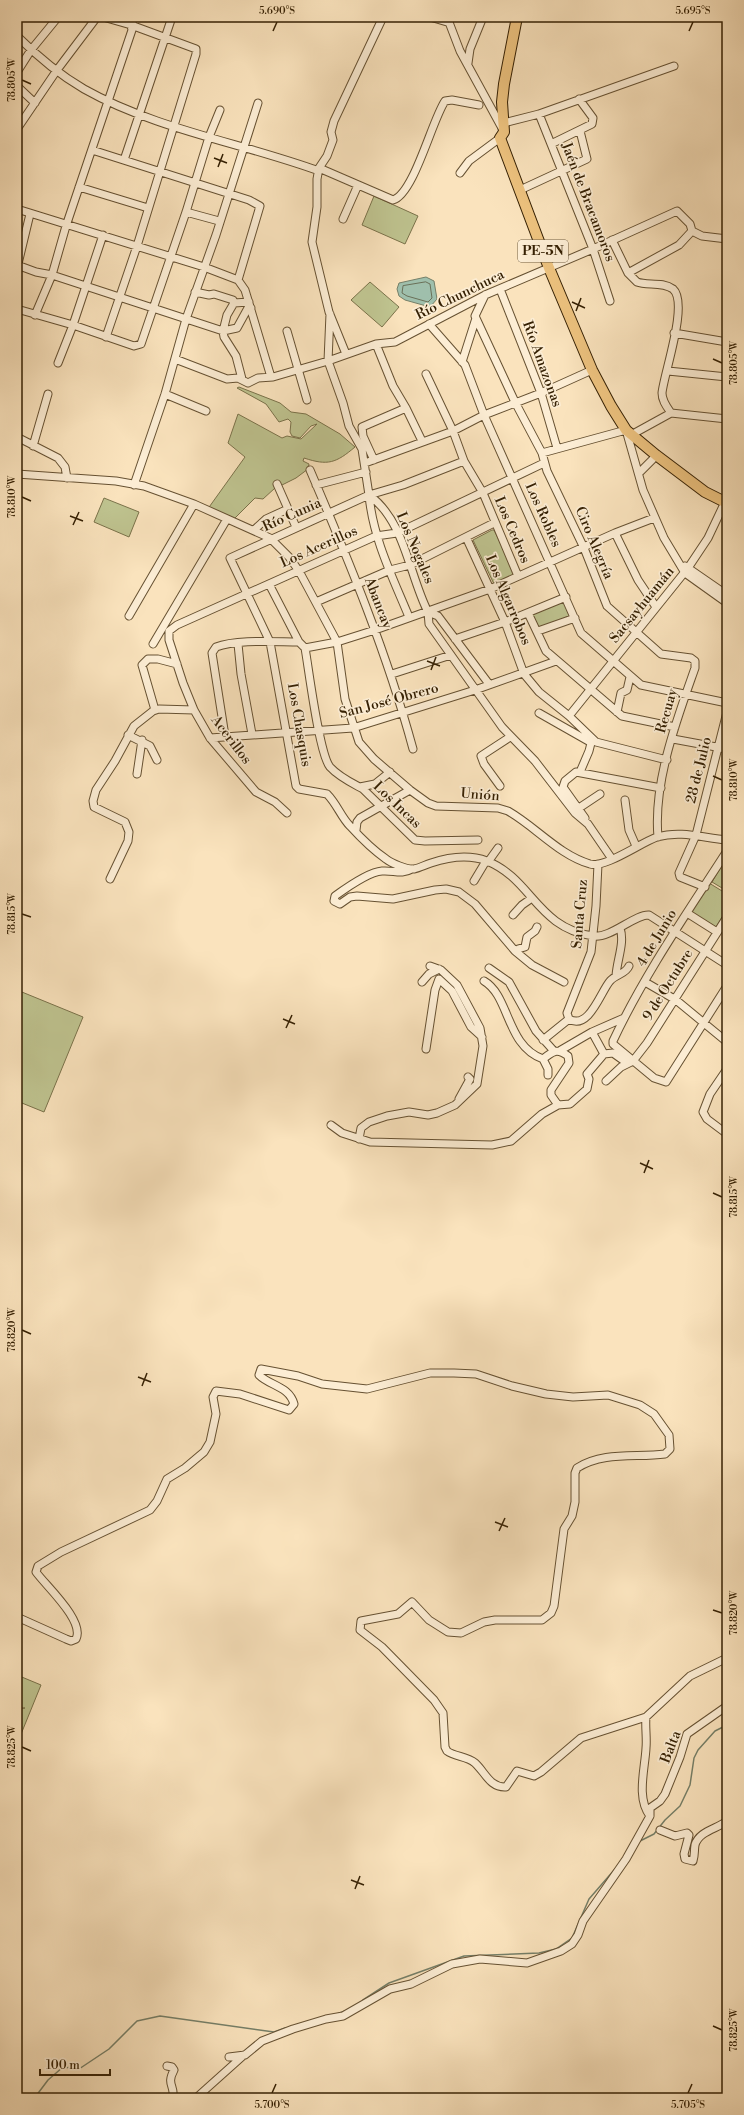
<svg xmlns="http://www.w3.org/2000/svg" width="744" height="2115" font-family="'Libre Bodoni',serif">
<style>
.green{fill:#bfc490;stroke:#7a724a}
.water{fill:#9fbfac;stroke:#757f68}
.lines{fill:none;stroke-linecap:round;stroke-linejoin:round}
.shore{stroke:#6a7058;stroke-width:1}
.stream{stroke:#757f68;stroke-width:1.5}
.minor-casing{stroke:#665132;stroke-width:9}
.highway-casing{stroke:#352003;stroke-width:12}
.minor{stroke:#fcedd4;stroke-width:7}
.highway{stroke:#edc27e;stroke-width:10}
.ticks{fill:none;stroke:#352003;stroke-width:1.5}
.labels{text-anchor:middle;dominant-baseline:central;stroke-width:3.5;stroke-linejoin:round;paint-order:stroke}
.shield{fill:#fcedd4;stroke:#715e42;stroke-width:1}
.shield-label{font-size:13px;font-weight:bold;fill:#352003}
.street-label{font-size:14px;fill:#352003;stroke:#fcedd4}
.neatline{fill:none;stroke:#352003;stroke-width:1.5}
.ticks-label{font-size:10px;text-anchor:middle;fill:#352003}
</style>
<rect width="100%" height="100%" fill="#fae3bd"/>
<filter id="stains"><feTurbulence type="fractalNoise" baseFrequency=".005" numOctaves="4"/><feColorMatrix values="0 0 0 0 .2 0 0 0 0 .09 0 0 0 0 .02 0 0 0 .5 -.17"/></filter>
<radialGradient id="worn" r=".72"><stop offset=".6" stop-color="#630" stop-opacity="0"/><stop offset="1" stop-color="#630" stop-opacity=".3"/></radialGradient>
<!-- green -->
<path class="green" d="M374,196L418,216L405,244L362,225Z
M370,282L399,307L382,327L351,300Z
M239,387L280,403L291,412L306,414L340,434L355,447C336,463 328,466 304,458L303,461L309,464L308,469L296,478L282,485L276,483L275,488L263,499L255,498L232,521L207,510L245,457L228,443L238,414L282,438L287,436L301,439L317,424L311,426L300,438L292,436L290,432L291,422L288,419L279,422L266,404L237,388Z
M104,498L139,512L129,537L94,522Z
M492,530H494L515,572L513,575L494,584L473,540Z
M563,601L571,615L539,629L532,615Z
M722,865L727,868V891L712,882Z
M709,883L727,894V909L716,927L691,912Z
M17,990L83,1017L44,1112L17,1101Z
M17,1675L41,1685L17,1744V1709L25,1708H17Z"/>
<!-- water -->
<path class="water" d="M426,277L434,281L437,299L430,307L405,300L399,296L397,289L399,283Z"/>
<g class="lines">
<!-- shore -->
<path class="shore" d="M426,282L430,284L432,298L428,302L407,296L402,293L403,286Z"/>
<!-- stream -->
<path class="stream" d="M640,1841L654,1834L665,1820L680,1806L690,1785L694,1758L698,1750L715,1731L727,1725
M363,2000L389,1983L464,1956L539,1953L556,1949L572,1938L589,1899L615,1869
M337,2014L345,2011
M25,2098L36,2096L48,2080L63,2067L79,2069L109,2049L137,2021L160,2016L274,2032L285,2028"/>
<defs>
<path id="minor" d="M430,17L447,22L448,19
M447,17L460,51L502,128
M17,36C37,56 60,75 84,89C155,129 242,143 319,171
M468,63L470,49L483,17
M17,72L31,50L58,17
M17,86L35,103
M539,114L593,249L610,301
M504,123L539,114L674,66
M17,129L57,70L97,17
M551,144L592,124L593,118L579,99
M92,150L249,200L260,206L238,280
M124,160L172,17
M319,168L393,200C414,194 432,120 445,101L452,100L479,105
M460,173L469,161L500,138
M79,187L148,208
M520,190L587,159L580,131
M17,209L204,267L238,280L245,290L271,377
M186,212L219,221
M343,219L358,185
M692,231L702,236L727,239
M612,240L628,273L637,282C647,286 662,281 673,289C689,303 664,373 662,393C662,401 667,407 671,413L727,419
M17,265L36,272L52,275L223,331L227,315L234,303L249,302
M17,268L30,214
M500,289L541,393L557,448
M195,292L209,295L214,294L233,300L234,303
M485,295L475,316L515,402L542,453L547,471L584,548L607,606L661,654L691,658L695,661V668C677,719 653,782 658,837
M17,309L73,325L134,346L141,344L186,212L209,137L220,110
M330,314L328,361L343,403L349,426L362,449L369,495C405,521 409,575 428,612L429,624L502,727L535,761L575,813L588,824L612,859
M35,315L52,275L66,226L132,30L131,25L103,17
M429,324L465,365L484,415L581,633L641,685L727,703
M287,331L307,400
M674,333L727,342
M106,337L137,246L196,54V49L131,25L134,17
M376,344L393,386L406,408L422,441
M346,354L329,312L312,242L317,207V179L319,168L327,156L333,140L331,132L334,121L383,17
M175,359L227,379L238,378L248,383L258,378L273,377L328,361L376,344L395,342L485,295L593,249L677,211L690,224L692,231L679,245L628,273
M462,362L476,318
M58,363L73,325L103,235
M668,371L727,377
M426,374L453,431L464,461L483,493L518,576
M242,379L236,356L224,337L223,331L237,328L248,308H251
M165,394L206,411
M631,435L671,413
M17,437L58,458L65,467L67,478
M33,446L48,394
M542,453L626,430L643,490L664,538L685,573L727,603
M374,460L363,436L362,427L406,408
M464,461L403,485L369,495L230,558L270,642L296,786L299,789L327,794C337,804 341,817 350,826C360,837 373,850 386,859C391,863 407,870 414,869C419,868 425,865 431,863C449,857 468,854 487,861C532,879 537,928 593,936C610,939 635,914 649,915L727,965
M365,463L453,431L484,415L541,393L592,370
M310,470C349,561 387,653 413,749
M639,473L653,459
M17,474L116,481L144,486L194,504L270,538L289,557L299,571L337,642L345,699L359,742L374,759L410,790L428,803L436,806L498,808L508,811C536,827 559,855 590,864C606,868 640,843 657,837C681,830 703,838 727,840
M277,484L296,527
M134,485L165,394L186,319L216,235L258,103
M316,485L366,472
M369,495C373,539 393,578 409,617
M254,530L266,519L288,509
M615,533L638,580L656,607
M466,537L505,622L524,674L539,692L569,716L596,742L667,760
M685,566L727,595
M269,584L299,642
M316,602L390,570L410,565L494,523
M428,612L438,616L489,684
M528,613L546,651L622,716L675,727
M129,616L194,504
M538,631L575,618
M455,639L505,622L566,597
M153,644L227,519
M238,644L241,674L252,734
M305,648C309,670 319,754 330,767C339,777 352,783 363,789L415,840L425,841L478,840
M392,674L451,655
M155,710L142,665L148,659H158L177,664
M617,712L621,693L627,690L630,677
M539,713L590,742
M569,716L688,568L708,538L725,502
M128,735L150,746L157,760
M225,736L212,653L216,647C237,639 276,642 299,642L305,648L337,642L375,630L490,589L615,533L654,518
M210,738L353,728L475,690L556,661
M673,739L727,749
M580,772L589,751L592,739
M137,774L142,740
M500,786L484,764L481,756L510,737
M360,787L375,784L390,772
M625,800L629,830L636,846
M579,808L600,794
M287,813L275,802L256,792L210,738L194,710L183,683L169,640V631L177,625L376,536L397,533L544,463
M585,818L563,787L565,781L576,772L661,788
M356,830L357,822L360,818L410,790
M727,851C687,913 644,975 613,1041V1044L654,1078L666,1082L727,986
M488,862L498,848
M598,864L596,906L591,952L567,1013L569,1019C589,1031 601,991 610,981C616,974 626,974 629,966
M412,869C401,875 394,870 382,871C368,872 346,888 335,896L334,901L340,904L350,897L357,896L393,899L435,890L446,889L459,892L475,904L515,951L532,965L564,982
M110,879L128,841L129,832L125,822L94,807L93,801L96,790L115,761L134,726L153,711L159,709L194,710
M474,881L486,861
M705,887L680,877L679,873L696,835L727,712
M687,913L717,932
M513,915L522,905L532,898
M518,953V949L525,947L527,937L535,931L537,927
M489,968L509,982L536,1031L553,1050
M616,976C617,959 625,943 620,928
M484,981C510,996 506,1046 543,1059C553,1051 557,1048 568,1056L569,1063L551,1090V1095L558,1105
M422,982L429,974L439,969
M645,982L676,1000L727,1042
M592,1032L604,1054
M543,1040L569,1019
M426,1049L435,990L439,979L452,991L471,1027L482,1037
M561,1050L592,1032L624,1018
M543,1059L548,1069V1075
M727,1069L710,1094L703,1112L707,1119L727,1134
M606,1081L621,1067L633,1061L647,1043L727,917
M459,1099L470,1079L468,1077
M331,1125L342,1133L370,1142L492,1145L511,1141L542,1114L558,1105L570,1104L587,1089L589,1079L587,1074L604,1054L613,1053L627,1063
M359,1139L361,1128L369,1122L387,1116L409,1112L428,1115L437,1113L455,1105L477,1084L483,1046L480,1028L457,985L441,970L430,966
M17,1617L66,1639L71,1641L76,1639C85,1621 46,1586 36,1572L38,1566L61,1552L150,1510L157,1501L167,1479L185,1468L204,1452L210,1442L216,1414L213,1397L216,1391L240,1394L289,1410L294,1404C289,1386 270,1386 259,1375L261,1369L298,1376L322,1384L367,1389L430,1373H454L476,1374L512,1386L546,1394L573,1397L608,1395L640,1405L654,1414L669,1435L670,1449L665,1454C636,1458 604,1451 577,1468L575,1473V1502L572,1516L564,1529L554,1606L551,1613L542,1620H495L484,1622L461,1633L448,1632L429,1620L412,1602L398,1614L361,1621L360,1630L382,1647L434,1700L443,1713L445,1747L447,1751C455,1757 467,1756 475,1763C485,1772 490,1788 506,1787L517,1771L534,1776L541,1772L581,1738L646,1717C645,1727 647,1738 646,1748C645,1769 636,1798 650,1816V1808L660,1801L665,1794L680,1757L687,1734L727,1706
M646,1717L690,1676L727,1658
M727,1804V1806
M660,1830L675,1836L687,1833L689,1835L684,1854L685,1859L693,1861C695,1855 694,1851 695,1845C699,1831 717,1829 727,1821
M229,2057L245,2055L262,2041L293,2029L326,2019L343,2016L390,1989L411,1984L452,1964L480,1959L527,1963L561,1951L572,1944L578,1935L583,1921L626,1859L650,1816
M167,2066L172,2067L174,2070C166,2085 175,2085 173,2098
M196,2098L244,2055"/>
<path id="highway" d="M517,17L504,84L502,102L504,132L500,138L549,268L592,370L611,406L626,430L656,455L705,492L727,503"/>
</defs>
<!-- minor casing -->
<use href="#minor" class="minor-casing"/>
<!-- highway casing -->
<use href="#highway" class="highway-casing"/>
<!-- minor -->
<use href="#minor" class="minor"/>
<!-- highway -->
<use href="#highway" class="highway"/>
</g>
<!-- ticks -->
<path class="ticks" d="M273,31L277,22M689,31L693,22M22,80L31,84M214,158L227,163M218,167L223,154M572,302L585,308M576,311L581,298M713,359L722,363M22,497L31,501M70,516L83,521M73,525L79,512M427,661L440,666M431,670L436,657M713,776L722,780M22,914L31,917M283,1019L295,1024M286,1028L292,1015M640,1163L653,1169M644,1173L649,1160M713,1193L722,1197M22,1330L31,1334M138,1377L151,1382M142,1386L147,1373M495,1522L508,1527M499,1531L505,1518M713,1610L722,1613M22,1747L31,1751M351,1880L364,1885M355,1889L360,1876M713,2026L722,2030M272,2093L276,2084M688,2093L692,2084"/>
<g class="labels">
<!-- shield labels -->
<rect class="shield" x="518" y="240" width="50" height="22" rx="3"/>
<g class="shield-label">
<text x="543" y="251">PE-5N</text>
</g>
<!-- street labels -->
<g class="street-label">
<text transform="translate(588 202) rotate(69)">Jaén de Bracamoros</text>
<text transform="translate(460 295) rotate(-26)">Río Chunchuca</text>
<text transform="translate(542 364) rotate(70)">Río Amazonas</text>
<text transform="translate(292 515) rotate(-24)">Río Cunia</text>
<text transform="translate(543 515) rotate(66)">Los Robles</text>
<text transform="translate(512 530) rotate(67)">Los Cedros</text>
<text transform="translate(594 543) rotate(67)">Ciro Alegría</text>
<text transform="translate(319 547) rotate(-24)">Los Acerillos</text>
<text transform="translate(415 548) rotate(67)">Los Nogales</text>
<text transform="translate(508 600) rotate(67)">Los Algarrobos</text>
<text transform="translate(378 603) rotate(69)">Abancay</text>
<text transform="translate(642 605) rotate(-51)">Sacsayhuamán</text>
<text transform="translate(389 701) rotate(-15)">San José Obrero</text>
<text transform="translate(667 711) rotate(-74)">Recuay</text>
<text transform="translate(299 725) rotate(80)">Los Chasquis</text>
<text transform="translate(231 740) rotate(53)">Acerillos</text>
<text transform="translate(699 770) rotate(-76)">28 de Julio</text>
<text transform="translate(480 795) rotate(4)">Unión</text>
<text transform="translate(397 805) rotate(44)">Los Incas</text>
<text transform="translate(580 914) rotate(-85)">Santa Cruz</text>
<text transform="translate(657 938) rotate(-59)">4 de Junio</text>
<text transform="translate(668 985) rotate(-58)">9 de Octubre</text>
<text transform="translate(671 1747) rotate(-69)">Balta</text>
</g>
</g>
<!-- margin -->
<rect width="744" height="2115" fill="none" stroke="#fae3bd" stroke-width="44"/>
<!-- scale -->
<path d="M40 2069v6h70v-6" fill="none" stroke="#352003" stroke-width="2"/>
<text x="46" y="2069" font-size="12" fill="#352003" stroke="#fcedd4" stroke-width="3" paint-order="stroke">100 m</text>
<rect x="22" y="22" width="700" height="2071" class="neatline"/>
<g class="ticks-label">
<text x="277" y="14">5.690°S</text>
<text x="693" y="14">5.695°S</text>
<text transform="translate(11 80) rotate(-90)" y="4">78.805°W</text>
<text transform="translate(733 363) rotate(-90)" y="4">78.805°W</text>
<text transform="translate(11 497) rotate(-90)" y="4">78.810°W</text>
<text transform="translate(733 780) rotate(-90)" y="4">78.810°W</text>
<text transform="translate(11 914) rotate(-90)" y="4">78.815°W</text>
<text transform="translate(733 1197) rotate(-90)" y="4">78.815°W</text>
<text transform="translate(11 1330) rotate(-90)" y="4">78.820°W</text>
<text transform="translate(733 1613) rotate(-90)" y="4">78.820°W</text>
<text transform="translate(11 1747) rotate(-90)" y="4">78.825°W</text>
<text transform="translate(733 2030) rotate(-90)" y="4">78.825°W</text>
<text x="272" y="2108">5.700°S</text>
<text x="688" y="2108">5.705°S</text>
</g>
<rect width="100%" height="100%" filter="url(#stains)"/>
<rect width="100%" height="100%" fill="url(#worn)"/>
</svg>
